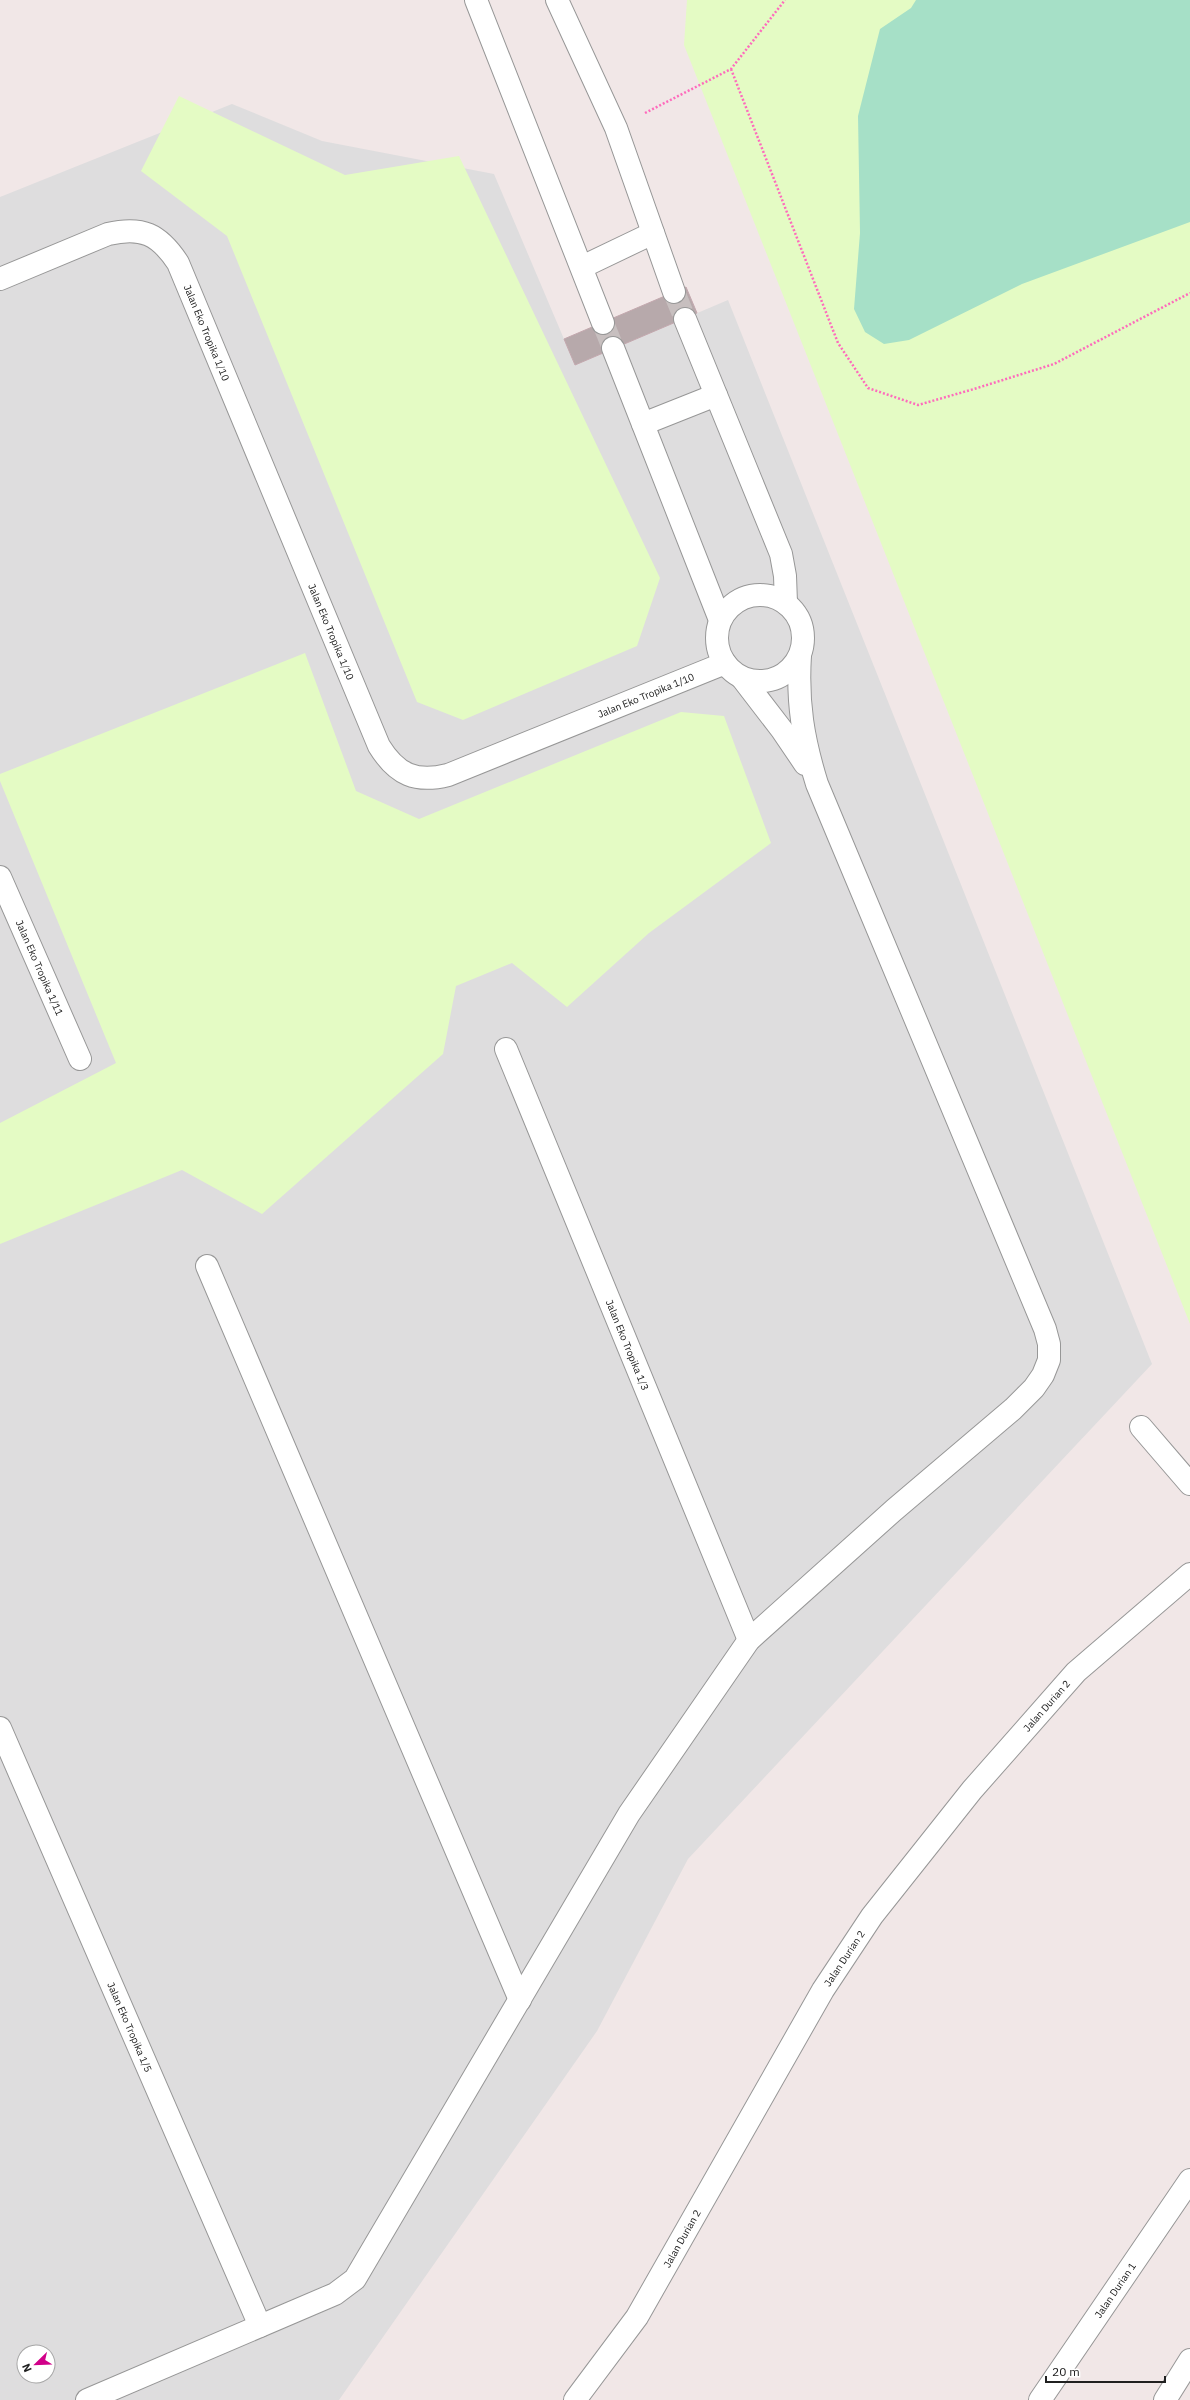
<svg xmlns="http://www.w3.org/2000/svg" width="1190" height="2400" font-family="'IBM Plex Sans',sans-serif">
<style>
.residential{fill:#deddde;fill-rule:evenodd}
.park{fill:#e4fbc4}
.water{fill:#a6e0c7}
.building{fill:#b7a9ab;stroke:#c3a8ae}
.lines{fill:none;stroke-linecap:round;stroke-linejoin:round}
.street-tunnel{stroke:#c7bfbf;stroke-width:22;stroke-dasharray:22 11;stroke-linecap:butt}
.street-casing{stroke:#979797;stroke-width:24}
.path{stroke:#fe6bbc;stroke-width:2.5;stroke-dasharray:2 2;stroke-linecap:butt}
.street{stroke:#fff;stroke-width:22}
.labels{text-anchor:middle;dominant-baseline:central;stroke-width:3;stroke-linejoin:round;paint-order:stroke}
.street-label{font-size:10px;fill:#202020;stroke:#fff}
</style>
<rect width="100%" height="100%" fill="#f1e7e7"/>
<!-- residential -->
<path class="residential" d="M232,104L322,141L494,174L575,365L728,300L1152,1364L688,1859L597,2031L339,2400H0V197ZM24,2352H48V2376H24Z"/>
<!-- park -->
<path class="park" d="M687,0H1190V1324L684,45Z
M179,96L345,175L459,156L660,578L637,646L463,720L417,702L227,236L141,171Z
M305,653L356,791L419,819L681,712L724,716L771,843L649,933L567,1007L512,963L456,986L443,1054L262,1214L182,1170L0,1244V1123L116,1063L0,781V774Z"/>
<!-- water -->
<path class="water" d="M916,0H1190V222L1022,284L909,340L884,344L865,332L854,309L860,233L858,116L880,29L911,8Z"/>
<!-- building -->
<path class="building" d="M686,287L697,313L575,365L564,339Z"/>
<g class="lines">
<!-- street-tunnel -->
<path class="street-tunnel" d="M674,292L685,319
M603,323L613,348"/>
<defs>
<g id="street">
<path d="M476,0L603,323"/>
<path d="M557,0L616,128L674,292"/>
<path d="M582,267L653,233"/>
<path id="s1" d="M0,279L108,234C142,226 159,234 178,263L379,746C397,775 416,783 448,775L725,663"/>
<path d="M685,319L781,554L785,576L786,603"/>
<path d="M613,348L720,620"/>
<path d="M643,424L716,395"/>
<circle cx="760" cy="638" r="43"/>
<path d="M742,678L782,730L805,764"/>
<path id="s2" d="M0,877L80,1059"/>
<path id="s3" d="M506,1049L749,1640"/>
<path d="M207,1266L520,2000"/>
<path d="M1141,1427L1190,1484"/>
<path id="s4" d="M0,1728L260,2326"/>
<path d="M87,2400L335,2294L355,2279L629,1814L749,1640L894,1510L1013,1409L1034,1388L1043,1375L1049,1360V1344L1045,1329L817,784C803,739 797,703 800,655"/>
<path id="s5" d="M575,2400L637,2317L823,1990L872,1916L972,1790L1076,1672L1190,1574"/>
<path id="s6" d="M1040,2400L1190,2180"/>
<path d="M1165,2400L1190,2360"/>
</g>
</defs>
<!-- street casing -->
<use href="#street" class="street-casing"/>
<!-- path -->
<path class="path" d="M731,69L838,343L868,388L918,405L974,389L1054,364L1190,293
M645,113L731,69L785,0"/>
<!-- street -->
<use href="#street" class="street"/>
</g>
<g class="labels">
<!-- street labels -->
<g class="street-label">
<text stroke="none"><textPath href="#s1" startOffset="275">Jalan Eko Tropika 1/10</textPath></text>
<text stroke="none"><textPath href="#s1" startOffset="599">Jalan Eko Tropika 1/10</textPath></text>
<text stroke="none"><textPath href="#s1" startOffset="1018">Jalan Eko Tropika 1/10</textPath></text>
<text stroke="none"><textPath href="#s2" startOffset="99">Jalan Eko Tropika 1/11</textPath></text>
<text stroke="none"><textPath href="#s3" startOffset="320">Jalan Eko Tropika 1/3</textPath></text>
<text stroke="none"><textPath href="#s5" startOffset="842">Jalan Durian 2</textPath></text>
<text stroke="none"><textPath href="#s5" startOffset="518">Jalan Durian 2</textPath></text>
<text stroke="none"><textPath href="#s4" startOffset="326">Jalan Eko Tropika 1/5</textPath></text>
<text stroke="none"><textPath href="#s5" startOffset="194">Jalan Durian 2</textPath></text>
<text stroke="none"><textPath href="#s6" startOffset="133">Jalan Durian 1</textPath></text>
</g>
</g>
<!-- north arrow -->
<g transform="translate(36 2364) rotate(247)"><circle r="19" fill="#ffffff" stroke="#a6a6a6"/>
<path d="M0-3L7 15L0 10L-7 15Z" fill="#d10089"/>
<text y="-6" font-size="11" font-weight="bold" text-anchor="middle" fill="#202020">N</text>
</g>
<!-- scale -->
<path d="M1046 2376v6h119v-6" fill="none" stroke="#202020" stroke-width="2"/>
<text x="1052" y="2376" font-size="12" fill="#202020" stroke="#ffffff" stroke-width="3" paint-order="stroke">20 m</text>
</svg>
